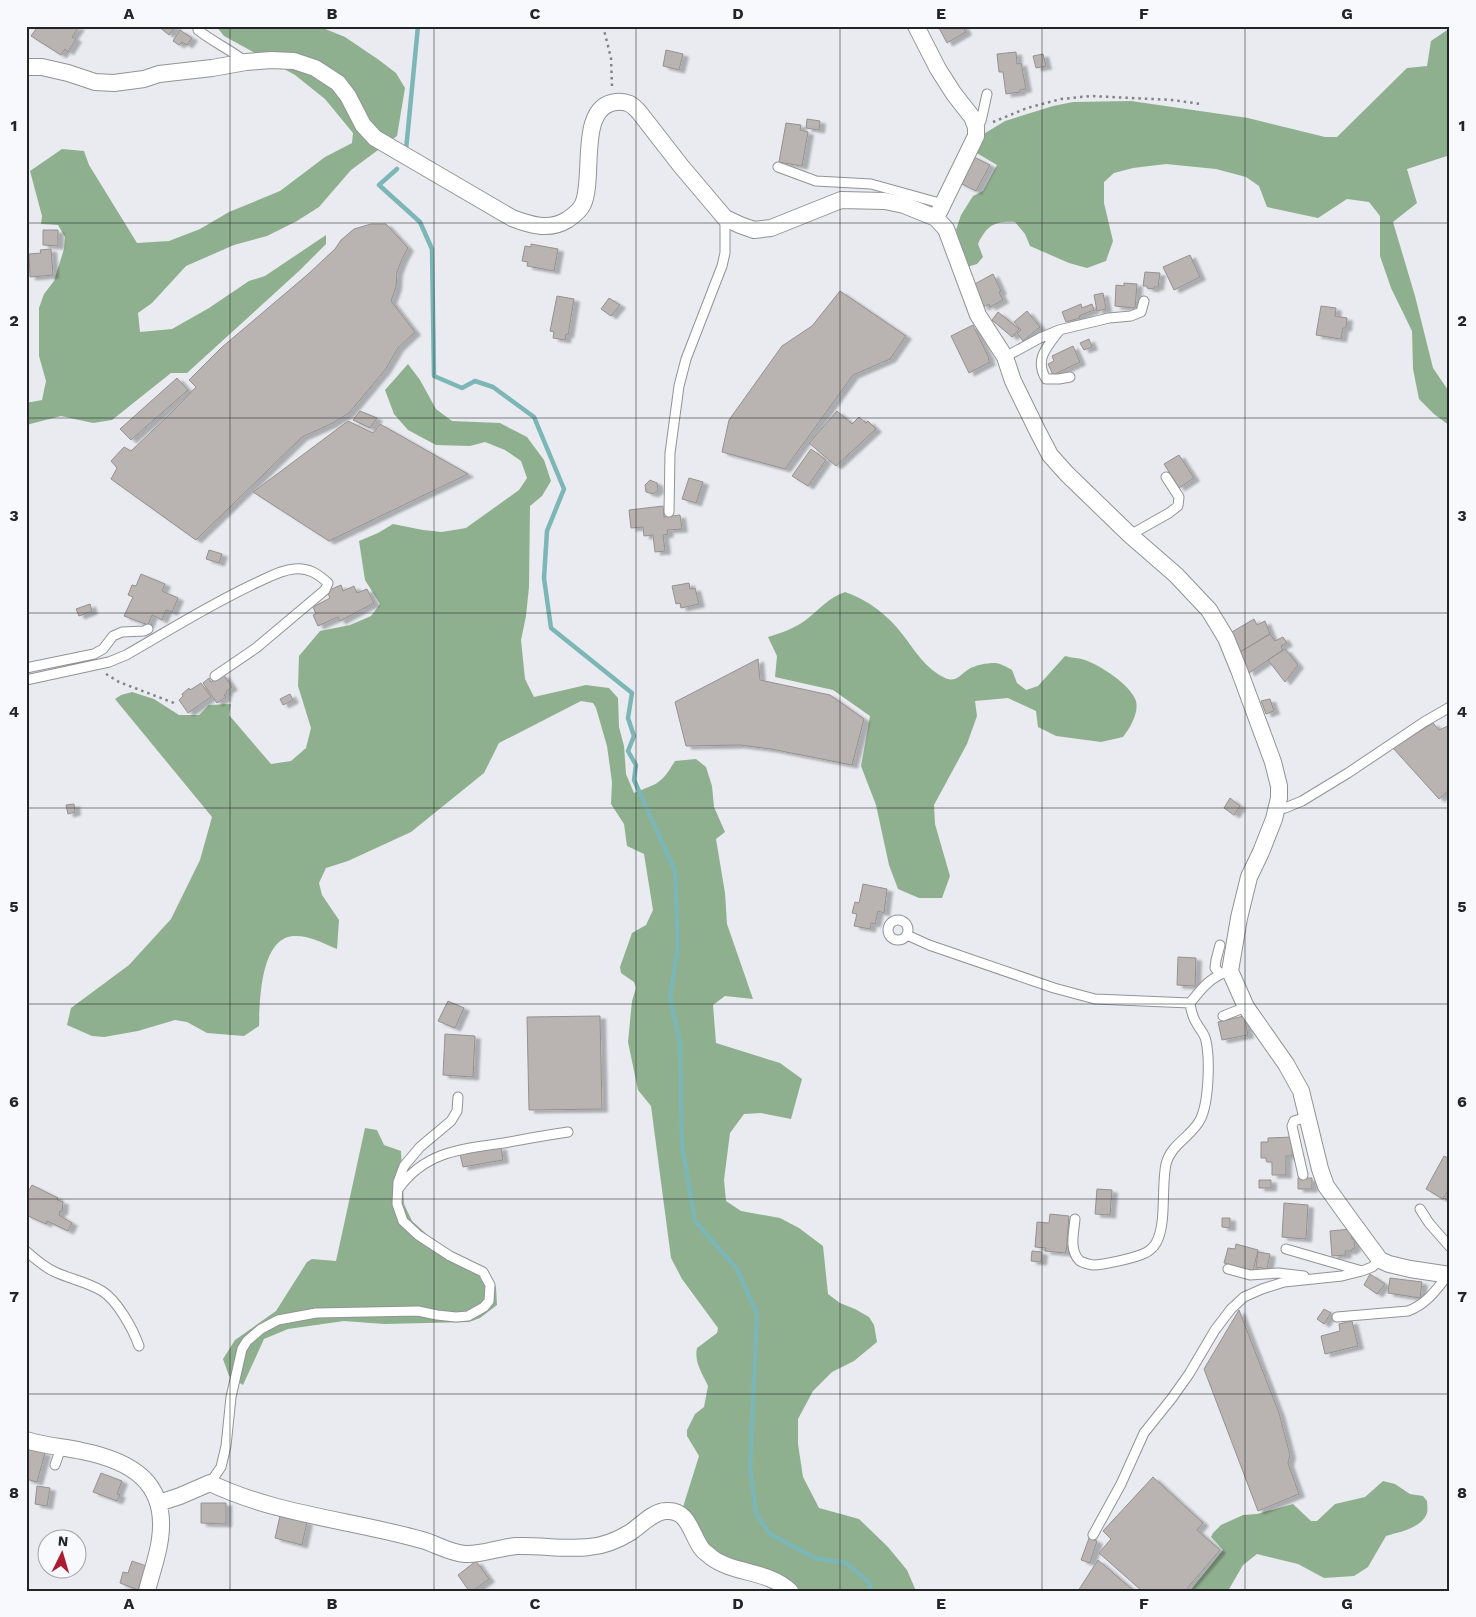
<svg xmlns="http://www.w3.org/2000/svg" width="1476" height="1617" font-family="'Work Sans',sans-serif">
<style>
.forest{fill:#8fb08e}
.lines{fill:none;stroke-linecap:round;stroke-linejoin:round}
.stream{stroke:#7cb6b6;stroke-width:4.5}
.building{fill:#b9b4b1;stroke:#96918f;filter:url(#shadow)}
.lane-casing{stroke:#919397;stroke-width:11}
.street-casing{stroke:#919397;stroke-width:18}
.path{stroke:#828386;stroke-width:2.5;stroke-dasharray:2.5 4;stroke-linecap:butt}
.lane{stroke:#fff;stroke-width:9}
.street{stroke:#fff;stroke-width:16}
.grid{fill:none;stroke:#232425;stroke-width:1;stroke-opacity:0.55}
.neatline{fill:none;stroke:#232425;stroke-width:2}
.grid-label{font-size:16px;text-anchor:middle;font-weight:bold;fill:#232425}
</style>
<defs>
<filter id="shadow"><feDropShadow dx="5.5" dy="3" stdDeviation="1" flood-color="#0004"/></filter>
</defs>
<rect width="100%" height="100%" fill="#e9ebf0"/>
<!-- forest -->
<path class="forest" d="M216,26H318L345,37L379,60L396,73L405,88L397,136L351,170L319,207L297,221L267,236L234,245L186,266L152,303L138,313L140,332L172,329L209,308L249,281L265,276L326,235V244L299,271L187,373H171L112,420L93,423L61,416L30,424L26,426V403L42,400L46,381L39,356V308L44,294L54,281L64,249L65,237L58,225L41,224L42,216L30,171L62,149L84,151L89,165L137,243L169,241L200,229L229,212L280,191L325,157L352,143L353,133L325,99L295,75L224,36Z
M1450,28V155L1407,169L1417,203L1393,222L1415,296L1433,368L1450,393V426L1434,414L1419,399L1413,369L1412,331L1391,288L1380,256V216L1369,202L1347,199L1318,218L1267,207L1259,186L1246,177L1216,169L1166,164L1133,168L1114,173L1104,182V203L1113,241L1106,261L1087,268L1069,263L1030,246L1025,234L1015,222C995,221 987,225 978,244L983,257L977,264L967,267L956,230L961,215L973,196L983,191L997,165L975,152L982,135L1005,121L1053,106L1073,102L1131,101L1248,118L1325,137H1337L1407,68L1427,66L1431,41Z
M408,364L420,380L436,409L452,421L500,423L527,437L544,460L551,481L542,496L530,506L529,587L526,616L521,640L525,679L534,697L586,685L609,688L618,698L619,727L624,746L626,774L634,793C659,783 661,784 675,761L696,759L706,767L712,786L714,807L725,832L716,839L725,893L727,924L753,999L725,996L713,1005L716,1043L780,1063L802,1079L791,1119L761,1113L744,1114L730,1133L724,1180L726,1201L741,1211L780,1218L799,1228L823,1246L828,1294L840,1303L855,1309L869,1317L874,1325L877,1342L854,1361L832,1372L813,1391L798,1419V1444L803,1477L819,1508L859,1519L888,1547L907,1570L916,1591H799L771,1572L732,1561L707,1545L696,1524L683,1507L699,1456L687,1436V1430L695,1414L704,1407L708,1386C702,1373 694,1362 697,1348L717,1333L718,1328L682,1279L671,1258L651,1106L638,1090L628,1042L632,1001L636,988L634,982L621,973L620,967L632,933L646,925L653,910L644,854L627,846L624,824L611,804L612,782L607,746L596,708L593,703L581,701L499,743L484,773L411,832L348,861L326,868L319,883L322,895L339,920L337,949C323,943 309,935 293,936C260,939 260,1002 259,1026L244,1036L207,1033L187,1022L175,1020L138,1031L104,1037L92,1036L67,1025L71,1008L129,965L171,919L200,860L212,817L115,699L121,695L132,692L154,699L179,715H199L209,705L231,704L229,715L271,764L291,761L306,748L311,728L298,686L299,656L320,631L350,625L371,616L380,604L365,580L359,541L378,533L393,524L423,530L442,532L466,528L519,490L527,478L521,461L505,450L485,442L470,446L436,445L408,430L394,414L385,390Z
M845,592C868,600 888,615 903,635C916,652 925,668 945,678C956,683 961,674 969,669C976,665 986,663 995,663C1000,663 1007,667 1012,670L1017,683L1026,690L1038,686L1065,656C1072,658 1079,658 1085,660C1101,666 1130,684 1136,701C1139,713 1130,728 1123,737L1101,742L1056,736L1038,727L1036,711L1008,698L975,701L977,716L967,744L934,805L935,824L950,876L942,898H919L898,889L889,865L876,805L861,766L870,716L833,690L775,677L777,656L768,637C781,633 796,628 807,619C821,608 828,598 845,592Z
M365,1128L377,1130L384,1145L401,1151L404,1204L412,1221L443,1249L460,1255L493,1282L496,1287L497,1305L480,1318L469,1322L384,1324L344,1321L288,1329L264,1339L243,1385L229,1376L223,1359L235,1340L276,1311L307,1262L312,1259L336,1261Z
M1383,1481L1395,1484L1410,1494L1423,1496L1427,1501C1427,1504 1428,1509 1427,1513C1422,1528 1399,1532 1386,1536L1368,1567L1354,1576L1324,1578L1298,1564L1257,1554L1243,1565L1228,1591H1190L1223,1550L1211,1537L1213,1533L1221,1525L1243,1515L1257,1514L1293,1504L1311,1521H1317L1335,1504L1365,1497Z"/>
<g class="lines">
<!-- stream -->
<path class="stream" d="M406,150L418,26
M397,169L379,185L420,222L432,249L434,376L462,388L475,381L493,387L534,417L564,489L547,531L544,578L551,628L632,693L628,718L634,736L628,751L636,765L634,780L675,871L678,947L670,998L680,1042L682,1146L695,1221L737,1269L757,1314L750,1467L756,1514L770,1534L815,1558L846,1563L869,1582L871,1591"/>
</g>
<!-- building -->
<path class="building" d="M38,26L42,28L43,26L79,27L72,37L76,39L68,52L65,49L61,55L31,36Z
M158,26H176L169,35Z
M938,26H963L966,32L947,43Z
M180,30L192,38L187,45L182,42L179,45L173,41Z
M666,50L683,54L679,70L663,66Z
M1016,52L1017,64L1021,63L1026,89L1020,90V92L1006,94L1003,72H999L997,54Z
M1043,54L1046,66L1036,68L1033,56Z
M807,119L820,121L819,130L806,128Z
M786,123L801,125L800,130L808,132L802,166L779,162Z
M972,156L990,165L976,191L958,182Z
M371,224H386L408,248L402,259L397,272L396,287L391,301L415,332L398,348L385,370L349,413L331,424L302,437L196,540L111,479L117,468L111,461L124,447L131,451L171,413L196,387L189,380L221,348L307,275L335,249L341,240L354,229Z
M43,230H58V246L43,245Z
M531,244L558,249L554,271L527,266L528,262L522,261L525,246L531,247Z
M51,249L53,275L30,277L29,254L41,253L40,250Z
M1190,255L1200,277L1174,290L1163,267Z
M1145,272L1160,273L1158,287H1154V289L1147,288V286H1143Z
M993,274L1001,291L999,292L1003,300L990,307L989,304L983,307L971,286Z
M1124,283L1137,284L1135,308L1115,306L1116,285L1124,286Z
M840,291L906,336L890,359L853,375L785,469L722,452L729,420L782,346L812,326Z
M1103,293L1106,309L1097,311L1094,295Z
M557,296L574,299L568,335L566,334L565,340L553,338L554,332L550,331Z
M609,298L620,305L611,316L601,309Z
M1081,304L1082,308L1092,304L1094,310L1079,316L1080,318L1066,322L1062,312Z
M1321,306L1336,308L1335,316L1347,318L1346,328H1343L1341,339L1316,335Z
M1027,311L1040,327L1023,341L1017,333L1021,330L1014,322Z
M998,312L1019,329L1012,337L992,320Z
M973,325L989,358L988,359L990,362L969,373L951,336Z
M1089,339L1092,347L1084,350L1080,343Z
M1073,346L1080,362L1053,375L1048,364L1054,361L1052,356Z
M177,378L188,390L131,440L120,429Z
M360,411L377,418L370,428L353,420Z
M837,411L852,424L859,417L866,423L868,421L876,429L836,466L809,443Z
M348,421L373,433L380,424L468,474L329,541L253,492Z
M811,449L826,460L808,486L792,476Z
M1179,455L1194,478L1179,488L1164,464Z
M689,478L703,482L696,503L682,499Z
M650,480L657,483L658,490L653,494L646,492L645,485Z
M663,506L664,517L680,515L682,529L667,530L668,534L663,535L665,551L655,552L653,535L644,536L643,527L631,528L629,510Z
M209,550L222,554L219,563L206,559Z
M141,574L165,584L162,591L178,598L172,612L166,610L162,620L152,615L148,625L124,616L133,597L128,595L132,585L136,586Z
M689,583L690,589L695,588L699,604L681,608L680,603L676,604L672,586Z
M341,585L343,591L354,586L357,593L367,589L374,603L340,621L338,617L318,626L313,615L316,614L313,607L330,598L327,591Z
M90,604L92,611L79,616L76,609Z
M1254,619L1257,625L1265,621L1270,634L1240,652L1232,632Z
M1270,634L1275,641L1283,637L1287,643L1281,646L1283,650L1249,673L1240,652Z
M1285,649L1298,665L1285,682L1268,660Z
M758,659L760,680L830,695L864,719L852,765L771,749L740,745L686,746L675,702Z
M223,674L232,687L226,691L227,693L224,695L226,697L217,703L203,683L209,678L211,682Z
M201,683L211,697L188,713L179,700L183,696L182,694L189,688L190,690Z
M290,694L293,700L283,705L280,699Z
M1270,699L1274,711L1266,714L1261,701Z
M1433,723L1439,730L1450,725V789L1439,799L1393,748Z
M1230,798L1240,806L1234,815L1224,808Z
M74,804L75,812L68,814L66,805Z
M863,884L887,889L884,913L878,911L875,924L871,923L870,929L854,926L857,914L852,913L855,902L859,903Z
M1178,957L1196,958L1195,986L1177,985Z
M448,1001L464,1008L455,1028L438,1021Z
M600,1016L602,1109L529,1110L527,1017Z
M1244,1016L1248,1035L1222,1040L1218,1022Z
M445,1034L475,1036L473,1077L443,1075Z
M1293,1137L1292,1156H1286V1175H1272V1162H1267L1266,1158H1261V1142H1268V1138Z
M501,1147L503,1160L463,1167L460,1154Z
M1444,1156L1450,1159V1187L1443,1199L1426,1189Z
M1298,1178H1312V1189H1298Z
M1259,1180H1271V1188H1259Z
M32,1185L58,1198L57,1200L63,1202L62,1212L60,1211L59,1215L72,1223L68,1231L47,1221L46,1224L26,1215V1195Z
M1097,1189L1112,1190L1110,1215L1095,1214Z
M1284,1203L1308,1205L1306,1239L1282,1237Z
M1050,1214L1069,1216L1066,1253L1045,1251L1046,1248L1035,1247L1037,1222L1049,1223Z
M1222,1218H1230V1228L1222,1227Z
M1351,1229L1352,1239H1354L1355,1249H1352V1251H1345L1346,1255L1332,1256L1330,1231Z
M1236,1244L1258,1250L1253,1271L1224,1263L1228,1248L1235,1249Z
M1032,1251L1042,1252L1041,1262L1031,1261Z
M1258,1252L1270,1254L1267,1269L1256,1267Z
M1370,1274L1385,1284L1377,1294L1364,1285Z
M1390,1278L1422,1282L1420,1298L1388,1293Z
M1324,1309L1331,1313L1324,1324L1317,1319Z
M1239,1310L1279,1413L1290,1455L1288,1463L1299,1494L1258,1511L1204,1369Z
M1352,1321L1358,1346L1325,1354L1321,1336L1340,1331L1339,1324Z
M26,1448L45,1453L37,1482L26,1479Z
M101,1473L122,1481L117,1494L120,1495L117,1501L93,1492Z
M1153,1477L1203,1523L1197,1530L1220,1550L1185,1591H1142L1099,1553L1111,1539L1103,1531Z
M37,1486L50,1488L47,1506L35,1504Z
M201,1503H226V1524L201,1523Z
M280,1516L307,1522L302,1545L275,1538Z
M1089,1538L1097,1541L1090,1563L1081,1560Z
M1098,1560L1134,1591H1078Z
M132,1561L146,1566L138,1590L120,1583L123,1572L128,1573Z
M476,1561L489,1579L473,1591H469L458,1575Z"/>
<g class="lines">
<defs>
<path id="lane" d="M198,30C213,42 231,50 246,62
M976,127L981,121L987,94
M778,167L816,181L871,184L943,204
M1059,331C1047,347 1034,359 1046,379H1059L1070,377
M1005,357L1040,338L1059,330L1109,318L1131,316L1141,312L1144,301
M669,512L670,453L679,386L686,359L722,266L725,253V218
M1130,535L1169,513L1178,506L1179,497L1166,477
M26,668L94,654L103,649L113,636L122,632L144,631L148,629
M26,680L109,662L126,655C170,630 212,603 258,582C269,577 281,570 294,569C308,567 318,574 328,583L325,590L256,648L215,676
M1276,809L1285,808L1302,801L1348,773L1424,722L1450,707
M888 930a10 10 0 1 1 20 0a10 10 0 1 1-20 0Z
M907,935L929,945L1054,988L1095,999L1190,1003C1202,988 1211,976 1230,971
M1220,973L1215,968L1216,960L1220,945
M1223,1016L1246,1007
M1303,1175L1292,1126L1294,1121L1307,1117
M399,1188C426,1151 462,1149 504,1143C526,1139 547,1135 568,1132
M1420,1209L1429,1223L1450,1247
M1075,1219C1074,1231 1069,1250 1079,1260C1082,1263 1088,1264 1093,1265C1103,1265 1135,1258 1145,1253C1148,1252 1154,1247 1156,1243C1167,1224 1161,1187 1166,1164C1171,1144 1191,1137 1200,1120C1209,1103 1210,1059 1206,1041C1205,1034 1200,1030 1197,1024C1193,1018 1191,1011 1190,1003
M1286,1249L1362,1271
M26,1251C35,1259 44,1267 55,1272C70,1279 87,1282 102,1291C117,1300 133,1329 139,1346
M1228,1269L1250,1275L1278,1273L1304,1276
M1337,1317L1408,1311C1427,1304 1436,1290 1448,1275
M55,1465L61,1448
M210,1483L221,1467L226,1446L231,1397L242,1349L247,1341L261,1329L278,1320L316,1313L418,1311L437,1315L456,1317L468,1316L484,1307L489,1301L490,1285L483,1272L450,1256L418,1235L403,1221L397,1204L398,1182L404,1166L420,1147L451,1121L457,1111L458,1097
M1093,1535L1121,1484L1144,1433L1172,1398L1189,1374L1215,1330L1231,1309L1244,1297L1262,1289L1284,1282L1342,1276L1362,1271L1372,1267L1380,1260"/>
<path id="street" d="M916,26L938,69L954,94L972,117L976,127V136L936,218
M26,67H42L68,73L95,82L114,83L144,79L159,74L212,68L246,62L271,60L294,61L315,68L338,83L348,96L363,125L375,138L512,218C530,225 549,231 567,220C573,216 580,211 583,204C595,178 577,106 616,102C627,101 632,104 639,112L681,166L725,218L740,225L754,230L771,228L841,200L885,201L904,205L936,218L946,229L978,315L1005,357L1013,381L1038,432L1050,455L1067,474L1130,535L1176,575L1209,610L1226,638L1239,670L1273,762L1279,786V798L1274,819L1261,852L1249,877L1239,918L1230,971L1246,1007L1286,1064L1301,1091L1320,1169L1326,1186L1349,1218L1380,1260L1389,1264L1410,1269L1450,1275
M26,1440C45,1446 64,1447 82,1451C131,1461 168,1482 160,1539C158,1556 151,1574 147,1591
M159,1503L180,1496L210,1483C277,1515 352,1520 422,1540C436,1544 450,1553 465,1554C483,1555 499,1547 517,1546C541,1545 565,1550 589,1547C604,1546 618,1540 631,1532C641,1525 654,1511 666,1511C689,1509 691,1535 702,1549C704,1552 708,1554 711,1557C733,1574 768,1570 790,1591"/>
</defs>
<!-- lane casing -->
<use href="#lane" class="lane-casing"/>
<!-- street casing -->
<use href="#street" class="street-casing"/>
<!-- path -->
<path class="path" d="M603,26L611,58L612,87
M993,122L1027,108L1061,99L1091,96L1172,100L1201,104
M106,674L119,682L174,703"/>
<!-- lane -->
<use href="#lane" class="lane"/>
<!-- street -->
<use href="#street" class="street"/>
</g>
<!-- grid -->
<path class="grid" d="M230,26V1591M434,26V1591M636,26V1591M840,26V1591M1042,26V1591M1245,26V1591M26,223H1450M26,418H1450M26,613H1450M26,808H1450M26,1004H1450M26,1199H1450M26,1394H1450"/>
<!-- border -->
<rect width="1476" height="1617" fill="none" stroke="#f7f9fd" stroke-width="55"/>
<!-- north arrow -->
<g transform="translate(62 1554) rotate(5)"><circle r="24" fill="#f7f9fd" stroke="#a2a4a7"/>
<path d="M0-4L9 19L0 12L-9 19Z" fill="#ae1a30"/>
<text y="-8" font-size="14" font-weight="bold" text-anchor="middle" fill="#232425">N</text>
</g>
<rect x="28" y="28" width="1420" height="1562" class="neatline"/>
<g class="grid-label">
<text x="129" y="19">A</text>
<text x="332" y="19">B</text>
<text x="535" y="19">C</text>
<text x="738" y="19">D</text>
<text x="941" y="19">E</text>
<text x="1144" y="19">F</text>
<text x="1347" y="19">G</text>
<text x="14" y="131">1</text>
<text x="1462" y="131">1</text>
<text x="14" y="326">2</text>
<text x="1462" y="326">2</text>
<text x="14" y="521">3</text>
<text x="1462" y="521">3</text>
<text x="14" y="717">4</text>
<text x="1462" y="717">4</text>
<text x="14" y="912">5</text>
<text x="1462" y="912">5</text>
<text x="14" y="1107">6</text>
<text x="1462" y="1107">6</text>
<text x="14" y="1302">7</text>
<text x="1462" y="1302">7</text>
<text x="14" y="1498">8</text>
<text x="1462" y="1498">8</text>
<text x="129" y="1609">A</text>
<text x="332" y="1609">B</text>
<text x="535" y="1609">C</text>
<text x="738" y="1609">D</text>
<text x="941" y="1609">E</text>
<text x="1144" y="1609">F</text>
<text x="1347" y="1609">G</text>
</g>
</svg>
